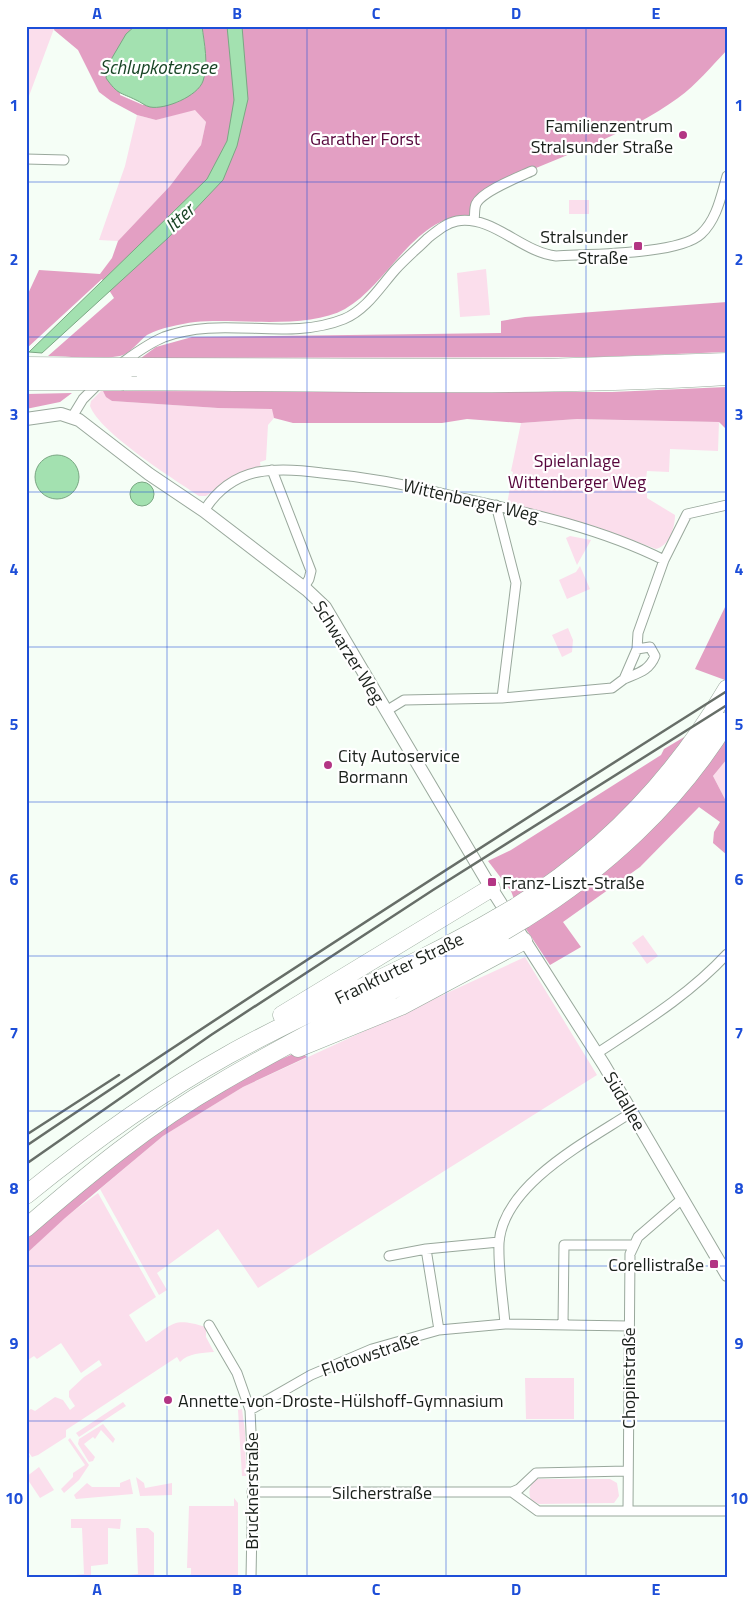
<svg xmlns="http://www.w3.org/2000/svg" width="753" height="1603" font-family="'Titillium Web',sans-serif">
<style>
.green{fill:#fbdeec}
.forest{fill:#e39fc3}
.water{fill:#a3e1b0;stroke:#7aa783}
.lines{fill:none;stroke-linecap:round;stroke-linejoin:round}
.street-casing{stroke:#99a89c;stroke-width:11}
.secondary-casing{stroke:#99a89c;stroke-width:14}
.highway-casing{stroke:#99a89c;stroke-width:19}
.street{stroke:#fff;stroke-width:9}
.secondary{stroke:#fff;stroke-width:12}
.highway{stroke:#fff;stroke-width:18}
.rail{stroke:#676e68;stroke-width:2.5}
.highway-bridge-casing{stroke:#99a89c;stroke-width:19;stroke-linecap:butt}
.highway-bridge{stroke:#fff;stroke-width:18}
.grid{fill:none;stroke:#1d4ed8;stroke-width:1;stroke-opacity:0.55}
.poi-dot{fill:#b33584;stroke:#fff;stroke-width:2}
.labels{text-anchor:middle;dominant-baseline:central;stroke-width:4.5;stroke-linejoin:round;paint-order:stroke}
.poi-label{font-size:18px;fill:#1a201b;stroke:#fff;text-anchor:end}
.park-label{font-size:18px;fill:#56053b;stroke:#fff}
.street-label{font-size:18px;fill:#1a201b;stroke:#fff}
.water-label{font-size:19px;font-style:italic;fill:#184425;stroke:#fff}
.neatline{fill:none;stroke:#1d4ed8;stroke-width:2}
.grid-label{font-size:16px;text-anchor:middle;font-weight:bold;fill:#1d4ed8}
</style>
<rect width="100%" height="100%" fill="#f5fef6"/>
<!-- green -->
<path class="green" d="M26,26H55L26,104Z
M195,109L206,122L201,145L170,186L118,241L99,240L125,166L137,115L156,120Z
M569,200H589V214H569Z
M486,269L490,315L460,317L457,273Z
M101,391H103L112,401L218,408L273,409L274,418L268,425L266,460L260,462L261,469L235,476L206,496H199C174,479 100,433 90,406L91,401Z
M577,419L719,422L718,451L670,449L669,472L647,471L646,479L628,478L627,489L647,491V498L675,515C675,528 669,546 656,549L597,527L507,504L513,472L511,471L521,423Z
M570,536L591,540L577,565L566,538Z
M580,566L590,589L567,599L559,580L576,572Z
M568,628L573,640L572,652L562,657L552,635Z
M727,759V803L713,776Z
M643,935L658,956L647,964L632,943Z
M525,957L597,1075L258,1288L218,1229L157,1273L167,1290L159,1295L100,1189L163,1136L243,1087Z
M98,1193L156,1297L129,1315L146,1342C173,1325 171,1316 206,1327V1337L214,1352C202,1353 188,1353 180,1362L177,1357L66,1430V1437L38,1455L32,1457L27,1450L30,1457L26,1460V1412L31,1409L35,1411L55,1397L63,1400L70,1410L75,1406L69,1397V1391L84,1377L102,1365L99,1360L81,1373L61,1343L37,1359L34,1356L28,1360L26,1254L64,1218Z
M525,1378H574V1419H526Z
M123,1402L126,1406L79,1437L76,1433Z
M242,1409L245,1432L246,1476H242L238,1410Z
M103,1424L115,1439L113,1443L101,1430L95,1439L93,1437L84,1444L95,1457L93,1461L89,1462L78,1444L79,1439Z
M70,1438L89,1465L79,1480L64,1493L61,1489L73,1477V1473L85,1465L68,1440Z
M39,1467L54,1490L40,1498L26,1477Z
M136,1477L144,1483L145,1488L172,1483V1495L140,1496Z
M130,1479L133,1494L76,1499L74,1495L87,1483L92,1487H120V1483Z
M536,1479H610L617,1483L619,1496L614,1503L539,1504L531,1500C528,1492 529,1485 536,1479Z
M234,1498L238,1503V1577H188L191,1574V1568H187L189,1506H234Z
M71,1519H121L120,1529L108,1528V1564L91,1566V1577H75V1575L84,1574L82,1528H71Z
M136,1528H148L154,1533V1577H128V1575L138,1574Z"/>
<!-- forest -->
<path class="forest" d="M55,26H135L126,35L120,95L143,105L179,102L205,47L202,26H727V50C711,67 696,85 678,98C624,137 559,156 500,184L479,197L472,215C414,214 390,283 345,309C307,330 238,318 195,322C180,324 160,328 147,335C139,341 130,354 120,356C99,360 70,356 48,356L114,298L102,279L26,349V298L39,270L100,274L112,258L118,241L170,186L201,145L206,122L195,110L156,120L137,115L111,101L99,92L78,50L54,30Z
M727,302V352L596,357L141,358L156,347L192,337L501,333V321L525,317Z
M727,387V430L719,422L577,419L521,423L467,419L442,423H293L274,418L272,409L218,408L112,401L106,397L103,391L612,392Z
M72,393L60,402L26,409V394Z
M727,603V677L725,680L695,669Z
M696,730L657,781L573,860L514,899L511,891L488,861L511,850L661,755L664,749Z
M727,738V759L713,776L727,803V855L713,843L714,832L720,822L699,807L640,867L563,922L581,947L550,965L524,926L682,796Z
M300,1051L307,1057L243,1087L163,1136L65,1218L26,1254V1238L63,1204L192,1108L272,1063Z"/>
<!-- water -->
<path class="water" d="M135,26H202C204,42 209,65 203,81C198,96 165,110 150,107C145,106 141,102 136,100C120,92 118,95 106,78L109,63L126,34Z
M227,26H242L248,99L237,146L223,180L168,238L42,353L29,352L207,179L227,141L234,100Z
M35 477a22 22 0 1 1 44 0a22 22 0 1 1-44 0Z
M130 494a12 12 0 1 1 24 0a12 12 0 1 1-24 0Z"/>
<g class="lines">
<defs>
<path id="street" d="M26,159L64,160
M474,220C475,215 474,209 476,204C482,191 519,177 532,171
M119,365C133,355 147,344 164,337C222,315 287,342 344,319C366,310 380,287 395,270C406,258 417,249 428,238C437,231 446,223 457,221C493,215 521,252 556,256C588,254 679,255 701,234C717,219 721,196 727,176
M72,417L83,399L100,382
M272,470L311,571L309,579L304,587
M496,505L516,583L502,698
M204,511C217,490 234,477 258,472C279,468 301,470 322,473C367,477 410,485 453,496C525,512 598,527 664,560L638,633L637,649L624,679L612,688L502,698L404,700L386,711
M664,560L687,514L727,505
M624,679C638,673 649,671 655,656L650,647L637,649
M596,1054C643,1023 689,995 727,954
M426,1249L439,1330
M389,1256L426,1249L499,1242
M505,1324C503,1298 498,1270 499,1243C503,1184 588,1141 632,1112
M209,1325L237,1373L250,1410L253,1477L251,1577
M563,1325L564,1245H633
M250,1410L311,1375L372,1349L439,1330L505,1324L628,1326
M252,1492H512L519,1489L536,1473L627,1471
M512,1492L538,1511H727
M628,1510L630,1254L638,1237L682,1199"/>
<path id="secondary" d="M26,419L61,414L79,420L149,474L204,511L307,590L325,607L491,888L604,1065L727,1275"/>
<path id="highway" d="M137,367L543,368L727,362
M124,381C325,382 526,388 727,376
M516,907C604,852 674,779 727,689
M524,919C603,870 678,802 727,721
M282,1015L491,888
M298,1048L401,1006L523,941
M26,1195C90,1143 156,1095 228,1055C316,1006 410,969 497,918
M26,1228C87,1175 150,1123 220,1083C313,1028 410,983 504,931"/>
</defs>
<!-- street casing -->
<use href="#street" class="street-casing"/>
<!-- secondary casing -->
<use href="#secondary" class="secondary-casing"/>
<!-- highway casing -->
<use href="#highway" class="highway-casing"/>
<!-- street -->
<use href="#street" class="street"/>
<!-- secondary -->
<use href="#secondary" class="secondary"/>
<!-- highway -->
<use href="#highway" class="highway"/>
<!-- rail -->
<path class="rail" d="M26,1135L119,1075
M26,1146C257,990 491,840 727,691
M26,1164L211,1035L433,890L727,705"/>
<defs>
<path id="highway-bridge" d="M26,366L137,367
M26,381H124
M497,918L516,907
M504,931L524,919"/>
</defs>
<!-- highway-bridge casing -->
<use href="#highway-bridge" class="highway-bridge-casing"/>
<!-- highway-bridge -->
<use href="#highway-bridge" class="highway-bridge"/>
</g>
<!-- grid -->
<path class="grid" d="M167,26V1577M307,26V1577M446,26V1577M586,26V1577M26,182H727M26,337H727M26,492H727M26,647H727M26,802H727M26,956H727M26,1111H727M26,1266H727M26,1421H727"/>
<!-- markers -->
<g class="poi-dot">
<circle cx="683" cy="135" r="5"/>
<rect x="633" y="241" width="10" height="10" rx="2.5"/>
<circle cx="328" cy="765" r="5"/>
<rect x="487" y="877" width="10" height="10" rx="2.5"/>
<rect x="709" y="1259" width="10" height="10" rx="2.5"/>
<circle cx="168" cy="1400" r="5"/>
</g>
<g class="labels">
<!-- poi labels -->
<g class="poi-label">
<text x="673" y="125">Familienzentrum<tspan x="673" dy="21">Stralsunder Straße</tspan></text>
<text x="628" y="236">Stralsunder<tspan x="628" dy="21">Straße</tspan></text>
<text x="338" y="755" text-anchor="start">City Autoservice<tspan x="338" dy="21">Bormann</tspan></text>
<text x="502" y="882" text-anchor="start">Franz-Liszt-Straße</text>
<text x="704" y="1264">Corellistraße</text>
<text x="178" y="1400" text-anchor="start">Annette-von-Droste-Hülshoff-Gymnasium</text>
</g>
<!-- park labels -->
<g class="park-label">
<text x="365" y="138">Garather Forst</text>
<text x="577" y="460">Spielanlage<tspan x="577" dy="21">Wittenberger Weg</tspan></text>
</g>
<!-- street labels -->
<g class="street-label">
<text transform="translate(471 500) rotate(13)">Wittenberger Weg</text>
<text transform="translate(349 652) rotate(58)">Schwarzer Weg</text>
<text transform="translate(399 968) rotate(-26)">Frankfurter Straße</text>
<text transform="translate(625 1101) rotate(60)">Südallee</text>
<text transform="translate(370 1354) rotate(-19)">Flotowstraße</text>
<text transform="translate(628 1378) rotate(-90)">Chopinstraße</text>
<text transform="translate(251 1491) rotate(-90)">Brucknerstraße</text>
<text x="382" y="1492">Silcherstraße</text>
</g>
<!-- water labels -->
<g class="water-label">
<text x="158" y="66">Schlupkotensee</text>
<text transform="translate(179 217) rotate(-43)">Itter</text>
</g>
</g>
<!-- border -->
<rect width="753" height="1603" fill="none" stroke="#ffffff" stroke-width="55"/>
<rect x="28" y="28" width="698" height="1548" class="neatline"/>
<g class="grid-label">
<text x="97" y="19">A</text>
<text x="237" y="19">B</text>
<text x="376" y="19">C</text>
<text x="516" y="19">D</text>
<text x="656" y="19">E</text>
<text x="14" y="111">1</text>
<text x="739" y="111">1</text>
<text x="14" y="265">2</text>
<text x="739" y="265">2</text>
<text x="14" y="420">3</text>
<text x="739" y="420">3</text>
<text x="14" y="575">4</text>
<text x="739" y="575">4</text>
<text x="14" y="730">5</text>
<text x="739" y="730">5</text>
<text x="14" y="885">6</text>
<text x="739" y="885">6</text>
<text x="14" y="1039">7</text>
<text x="739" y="1039">7</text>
<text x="14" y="1194">8</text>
<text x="739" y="1194">8</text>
<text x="14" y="1349">9</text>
<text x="739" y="1349">9</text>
<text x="14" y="1504">10</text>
<text x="739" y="1504">10</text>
<text x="97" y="1595">A</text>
<text x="237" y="1595">B</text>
<text x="376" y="1595">C</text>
<text x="516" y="1595">D</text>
<text x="656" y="1595">E</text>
</g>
</svg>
